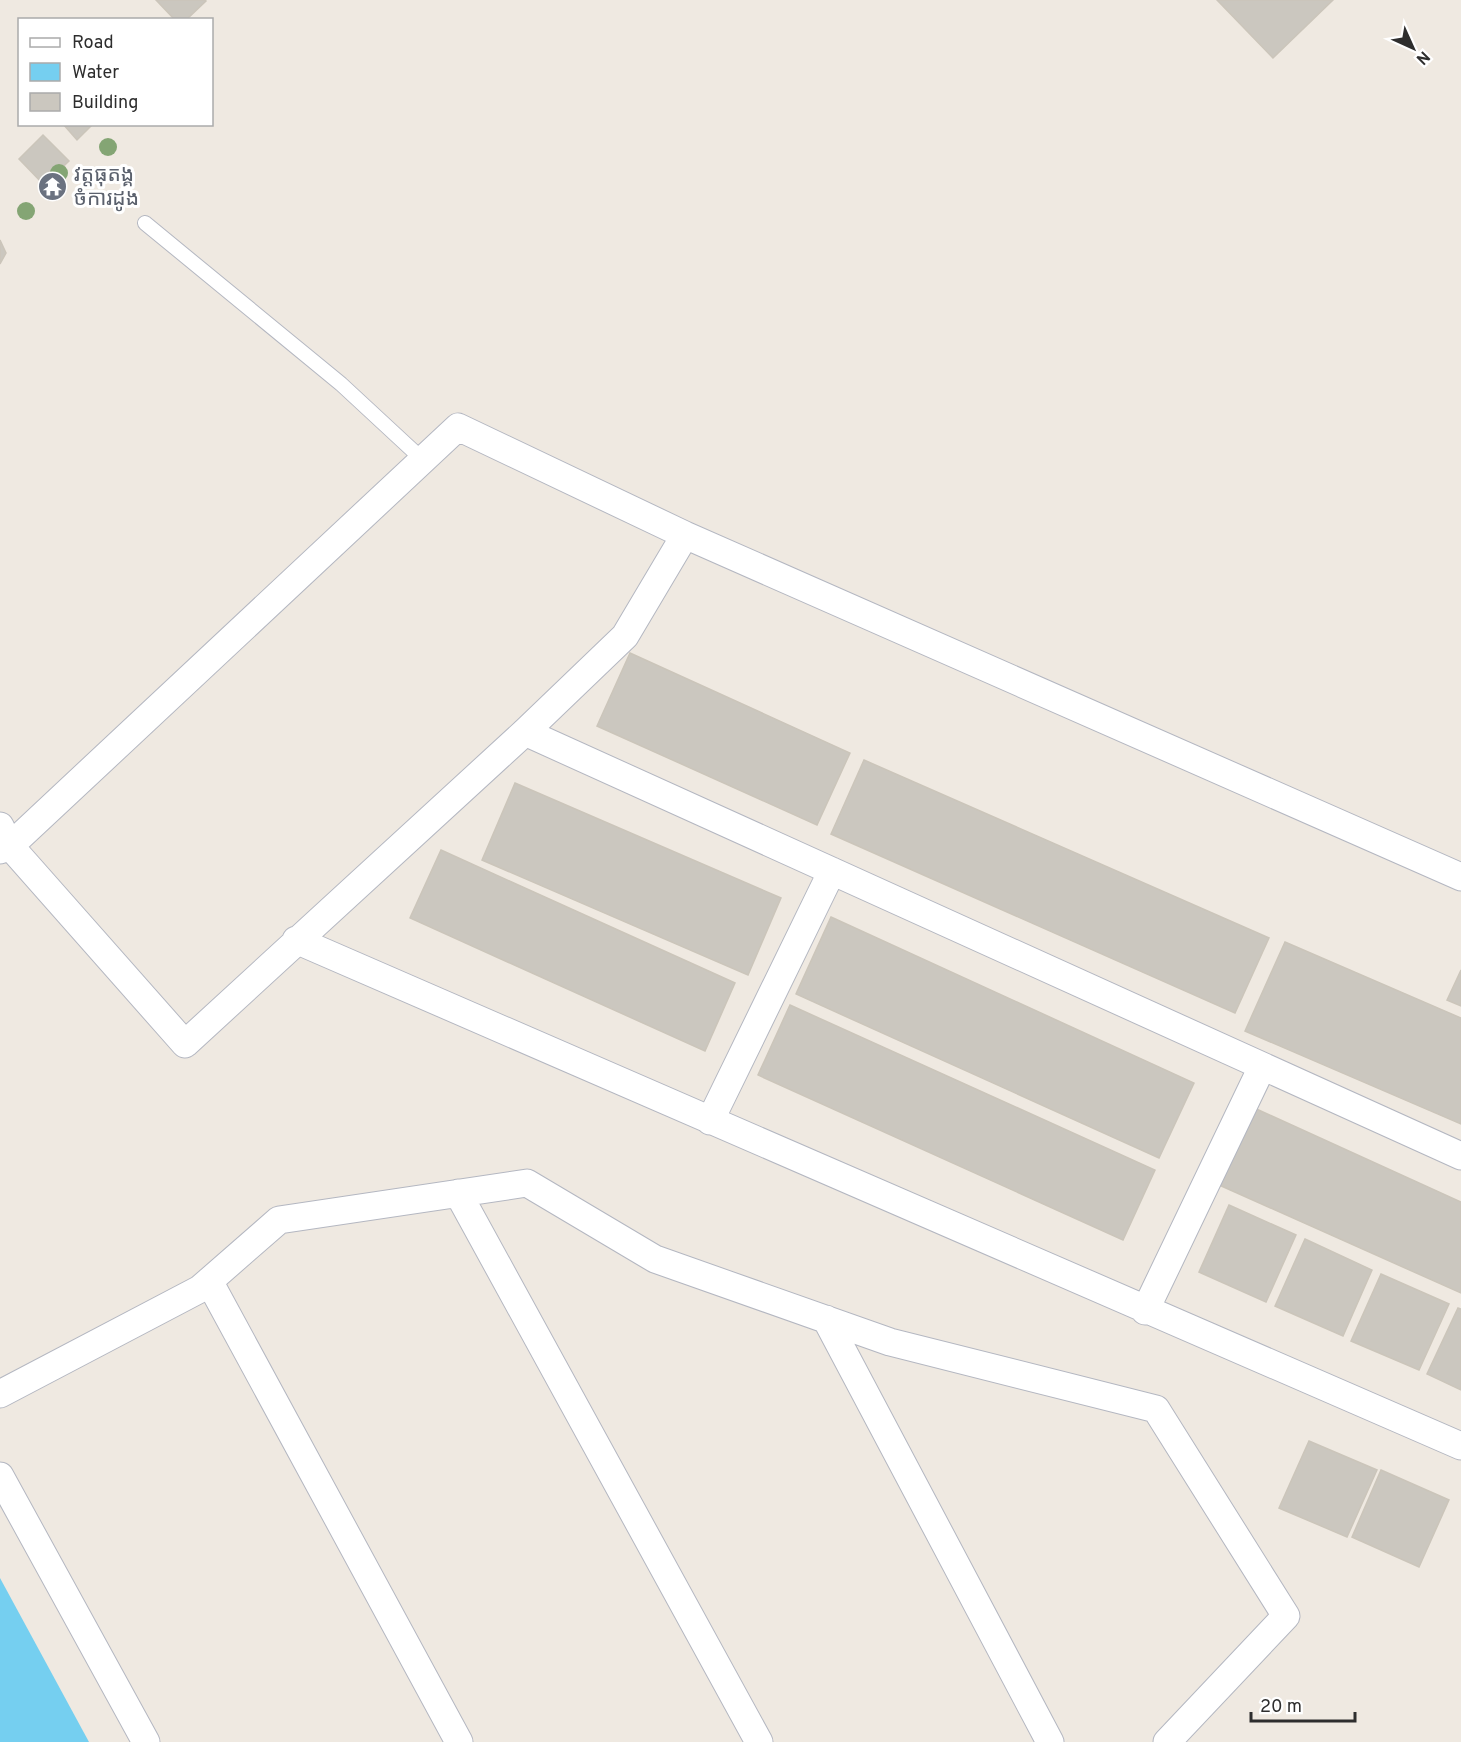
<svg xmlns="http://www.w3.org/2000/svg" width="1461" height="1742" font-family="Overpass,'Noto Sans Khmer',sans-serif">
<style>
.water{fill:#75cff0}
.building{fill:#cbc7bf;stroke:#cbc5ba;stroke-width:1.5}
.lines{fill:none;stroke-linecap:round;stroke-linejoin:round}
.lane-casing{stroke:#b4b7c1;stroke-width:16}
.street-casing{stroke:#b4b7c1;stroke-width:29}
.lane{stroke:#fff;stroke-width:14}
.street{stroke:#fff;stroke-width:27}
.tree{fill:#84a574}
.labels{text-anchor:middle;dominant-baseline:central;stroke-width:6;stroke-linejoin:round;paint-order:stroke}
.worship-label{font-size:21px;fill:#5b616d;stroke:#fff;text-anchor:start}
</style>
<rect width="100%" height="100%" fill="#efe9e1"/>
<!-- water -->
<path class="water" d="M0,1578L89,1742H0Z"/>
<!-- building -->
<path class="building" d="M156,0H205L206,1L186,20H175Z
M1217,0H1333L1273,58Z
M63,124H93L77,140Z
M43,135L69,161L44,185L19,159Z
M0,240L6,253L0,264Z
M630,653L850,753L817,825L597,726Z
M864,760L1269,938L1235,1013L831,834Z
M515,783L781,898L748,975L482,860Z
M441,850L735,983L705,1051L410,918Z
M831,917L1194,1083L1159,1158L796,994Z
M1285,942L1461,1018V1124L1245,1031Z
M1461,970V1006L1447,1000Z
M790,1005L1155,1170L1123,1240L758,1075Z
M1252,1107L1461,1202V1293L1217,1184Z
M1229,1205L1296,1235L1266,1302L1199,1272Z
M1305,1239L1372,1270L1343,1336L1275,1306Z
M1381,1274L1449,1304L1419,1370L1351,1341Z
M1458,1308L1461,1309V1390L1427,1374Z
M1309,1441L1377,1470L1347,1537L1279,1508Z
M1381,1470L1449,1500L1419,1567L1352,1537Z"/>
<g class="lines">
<defs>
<path id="lane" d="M145,223L341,384L423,460"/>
<path id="street" d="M525,732L1461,1156
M0,826L10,846L185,1044L525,732L625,636L685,535
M0,850L10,846L458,427L685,535L1461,877
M296,940L1461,1446
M710,1121L832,871
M458,1193L759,1742
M209,1281L459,1742
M1145,1311L1262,1067
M826,1319L1050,1742
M0,1394L200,1289L279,1220L527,1183L655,1259L890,1342L1156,1409L1286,1616L1167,1742
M0,1476L146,1742"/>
</defs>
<!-- lane casing -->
<use href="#lane" class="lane-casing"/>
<!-- street casing -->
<use href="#street" class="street-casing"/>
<!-- lane -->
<use href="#lane" class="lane"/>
<!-- street -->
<use href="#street" class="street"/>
</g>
<!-- trees -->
<g class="tree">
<circle cx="108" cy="147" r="9"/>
<circle cx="59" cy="173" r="9"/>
<circle cx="26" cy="211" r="9"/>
</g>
<!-- icons -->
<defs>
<symbol id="temple-disc" viewBox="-11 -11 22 22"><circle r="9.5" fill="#6b7280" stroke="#fff"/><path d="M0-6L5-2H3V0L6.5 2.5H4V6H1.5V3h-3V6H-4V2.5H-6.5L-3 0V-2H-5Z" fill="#fff"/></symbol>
</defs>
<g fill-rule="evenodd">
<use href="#temple-disc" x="36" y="170" width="33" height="33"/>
</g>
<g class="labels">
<!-- worship labels -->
<g class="worship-label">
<text x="74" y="175">វត្តធុតង្គ<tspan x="74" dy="24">ចំការដូង</tspan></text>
</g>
</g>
<!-- legend -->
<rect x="18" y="18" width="195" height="108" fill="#ffffff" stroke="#ababab" stroke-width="1.5"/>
<rect x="30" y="38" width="30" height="9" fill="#ffffff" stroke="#ababab" stroke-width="1.5"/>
<text x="72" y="48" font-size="18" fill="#2e2e2e">Road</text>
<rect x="30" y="63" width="30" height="18" fill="#75cff0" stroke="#ababab" stroke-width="1.5"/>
<text x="72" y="78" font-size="18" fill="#2e2e2e">Water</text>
<rect x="30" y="93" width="30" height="18" fill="#cbc7bf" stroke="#ababab" stroke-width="1.5"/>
<text x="72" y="108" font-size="18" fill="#2e2e2e">Building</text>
<!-- north arrow -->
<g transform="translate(1413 48) rotate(135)" stroke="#ffffff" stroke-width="4.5" paint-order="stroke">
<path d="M0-4.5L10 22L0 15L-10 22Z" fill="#2e2e2e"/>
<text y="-9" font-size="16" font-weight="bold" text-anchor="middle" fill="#2e2e2e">N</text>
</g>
<!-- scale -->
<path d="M1251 1712v9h104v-9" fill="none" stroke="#2e2e2e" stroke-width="3"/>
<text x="1260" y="1712" font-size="18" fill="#2e2e2e" stroke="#ffffff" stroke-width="4.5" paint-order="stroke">20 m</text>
</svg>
